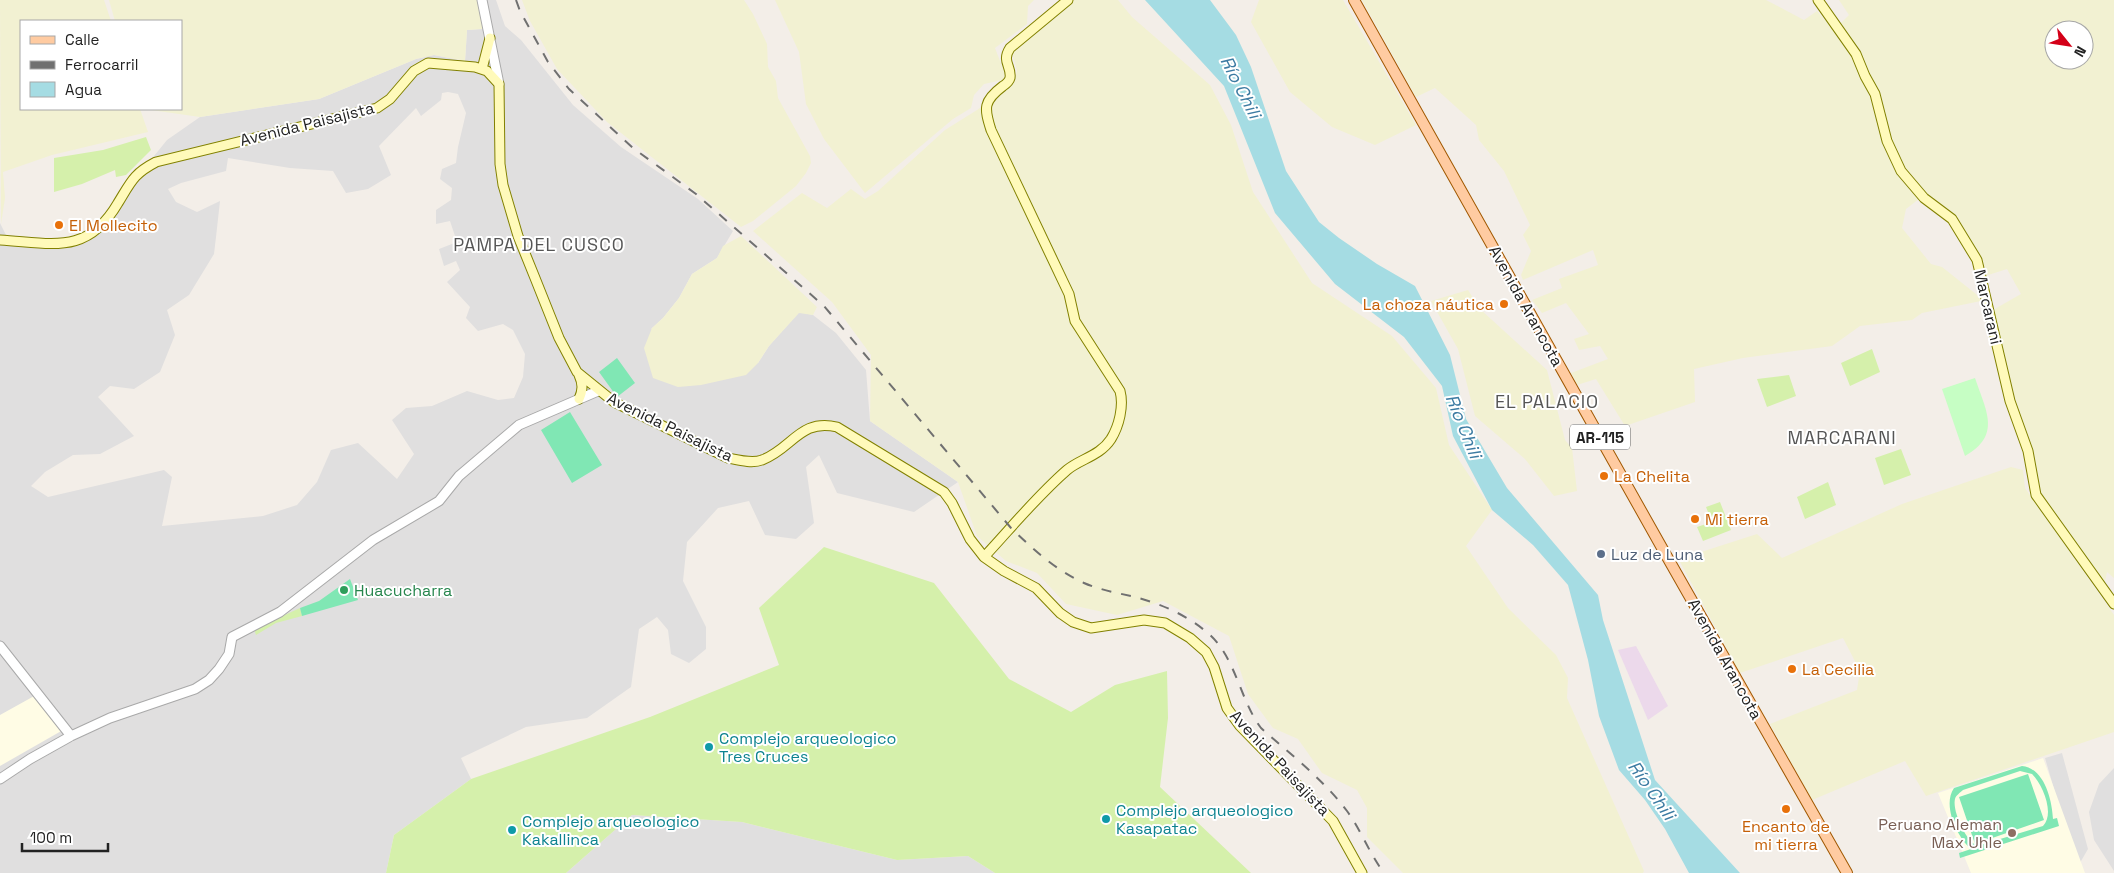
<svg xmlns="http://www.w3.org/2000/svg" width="2114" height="873" font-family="'Space Grotesk',sans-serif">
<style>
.residential{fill:#e0dfdf;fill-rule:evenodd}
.industrial{fill:#ecd9eb}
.education{fill:#fffce5}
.farmland{fill:#f2f1d2;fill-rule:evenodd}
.grass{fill:#d5f0ab}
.park{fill:#c6fec4}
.pitch{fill:#80e7b4;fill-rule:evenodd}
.water{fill:#a5dce3}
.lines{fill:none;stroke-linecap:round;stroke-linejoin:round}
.tertiary-casing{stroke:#a9a9a9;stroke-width:11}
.secondary-casing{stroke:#828100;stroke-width:11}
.primary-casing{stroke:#a05800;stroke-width:12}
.tertiary{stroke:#fff;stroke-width:9}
.secondary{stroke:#fffaba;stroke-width:9}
.primary{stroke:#ffcba1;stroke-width:10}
.rail{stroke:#707070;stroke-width:2;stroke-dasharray:10 10;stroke-linecap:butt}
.food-dot{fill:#e8710a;stroke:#fff;stroke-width:2}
.service-dot{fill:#5c6f8a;stroke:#fff;stroke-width:2}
.leisure-dot{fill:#2e9e5b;stroke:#fff;stroke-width:2}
.culture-dot{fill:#0f9aa8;stroke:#fff;stroke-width:2}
.education-dot{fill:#8d6e63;stroke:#fff;stroke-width:2}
.labels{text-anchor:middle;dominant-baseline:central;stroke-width:4;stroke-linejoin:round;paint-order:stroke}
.shield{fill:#fff;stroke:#646464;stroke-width:1}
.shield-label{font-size:15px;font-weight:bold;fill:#222}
.street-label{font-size:16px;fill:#222;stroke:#fff}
.food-label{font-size:16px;fill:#c56008;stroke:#fff;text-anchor:start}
.service-label{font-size:16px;fill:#4e5e75;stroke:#fff;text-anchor:start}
.leisure-label{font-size:16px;fill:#27864d;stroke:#fff;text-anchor:start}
.culture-label{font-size:16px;fill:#0d838f;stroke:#fff;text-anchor:start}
.education-label{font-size:16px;fill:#785e54;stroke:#fff;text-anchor:end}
.water-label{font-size:18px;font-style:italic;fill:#3c7ba2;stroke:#fff}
.neighbourhood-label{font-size:18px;letter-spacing:1px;fill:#555;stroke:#fff}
</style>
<rect width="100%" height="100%" fill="#f3eee8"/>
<!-- residential -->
<path class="residential" d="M477,0H496L505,26L521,40L573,105L621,147L698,199L733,231L717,258L692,274L679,298L663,318L651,329L758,363L769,346L799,312L813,315L836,333L866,370L870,421L958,482L914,512L837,493L819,455L806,467L814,523L796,539L765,535L749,501L718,508L687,542L683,581L706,627V649L689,663L671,654L668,630L657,617L639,629L631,687L587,718L526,727L461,758L471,779L394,835L386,873H0V223L6,235L62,241L98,225L167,140L200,117L319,99L416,59L434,55L465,61L467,30L482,29L483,20ZM448,92L458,94L466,113L458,147L456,163L442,169L440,179L452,188L451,200L436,210V224L450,221L457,242L439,249L444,266L456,261L460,270L447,282L470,307L466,318L478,331L503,324L513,330L525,354L523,377L514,398L498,400L467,391L432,406L406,408L392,420L414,454L397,479L358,443L331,450L317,482L297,505L263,516L162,526L172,477L164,470L48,497L31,486L45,472L73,455L100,454L134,436L98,397L110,386L134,389L160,372L175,335L167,310L189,295L214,254L216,237L220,201L197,212L176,202L168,189L181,183L226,171L228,158L290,168L333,171L346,193L368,189L391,175L379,146L416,108L421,116L441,100L442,93Z
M2062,753L2088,849L2077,868L2045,758Z
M2114,768V871L2094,840L2089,812L2099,784Z
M632,815L742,822L897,860L968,856L995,873H566Z"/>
<!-- industrial -->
<path class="industrial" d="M1636,646L1668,706L1648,720L1618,650Z"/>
<!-- education -->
<path class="education" d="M36,695L63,730L0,766V715Z
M2043,758L2085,873H1971L1938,793Z"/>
<!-- farmland -->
<path class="farmland" d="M0,0H104L111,21H21V109H140L148,132L52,155L3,172L5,198L1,224Z
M109,0H477L483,20L482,29L467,30L465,61L434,55L416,59L319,99L200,117L144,109H181V21H115Z
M522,0H744L753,14L767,44L768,67L776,81L778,98L810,156L811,163L806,173L796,186L753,221L741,227L607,122L557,69L530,21Z
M775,0H1034L1028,6L1027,24L995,48L1007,79L984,84L974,95L971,108L953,119L865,193L824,139L806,104L799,52Z
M1071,0H1118L1132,17L1210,85L1231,125L1253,192L1312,283L1392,336L1436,388L1449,445L1492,510L1466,546L1508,608L1556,655L1568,678L1567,698L1644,871L1643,873H1403L1367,837V808L1357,790L1322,773L1298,739L1273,728L1248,694L1229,636L1163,601L1117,615L1066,604L1037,573L1006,561L977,536L958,482L870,421L871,355L832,302L753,231L802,193L827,208L851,189L865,199L878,191L945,130L977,110L1014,83L1017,71L1013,56L1015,46Z
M1259,0H1343L1416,125L1375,145L1332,127L1290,92L1251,22Z
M1362,0H1766L1804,20L1817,11L1834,30L1851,56L1875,108L1883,145L1897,175L1919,199L1906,209L1902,228L1931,264L1942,267L1976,294L1981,301L1922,313L1912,320L1860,326L1832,346L1743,358L1694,369L1695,402L1625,426L1596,379L1577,385L1571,373L1608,359L1600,346L1579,350L1574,339L1589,334L1566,303L1542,313L1532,300L1562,288L1559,279L1598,265L1593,250L1523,280L1521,275L1531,251L1523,235L1530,225L1504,171L1479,140L1476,125L1435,88L1416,97Z
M1839,0H2114V578L2107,572L2104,587L2035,492L2027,444L2006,371L1993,310L2021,294L2007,269L1982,277L1952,216L1924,194L1901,166L1888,140L1878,95L1839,25L1849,15ZM2054,30H2084V60H2054Z
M741,236L817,307L813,315L799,313L769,346L758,363L746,375L701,385L678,387L653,378L644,348L652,328L663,318L679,298L692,274L717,258L723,246Z
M1468,290L1480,309L1547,370L1565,440L1572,448L1577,491L1554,496L1525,459L1475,416L1458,349L1431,301Z
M2011,467L2023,470L2025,488L2114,615V732L1926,796L1905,761L1812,800L1770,724L1857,690L1860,671L1843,638L1740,673L1680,562L1698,553L1757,534L1782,558L1902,504Z"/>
<!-- grass -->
<path class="grass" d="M146,137L151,150L126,175L116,177L115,170L82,184L54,192V158L103,150Z
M1872,349L1880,372L1850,386L1841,363Z
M1789,375L1796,396L1767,407L1757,379Z
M1901,449L1911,475L1884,485L1875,458Z
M1828,482L1836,505L1805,519L1797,497Z
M1720,502L1731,530L1703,541L1697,527L1712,522L1706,507Z
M824,547L934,583L1009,679L1071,712L1115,685L1167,671L1168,718L1160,787L1251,873H995L968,856L897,860L742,822L632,815L566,873H386L394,835L471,779L650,717L779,665L759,608Z
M300,608L302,616L276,623L256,635L254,629Z"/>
<!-- park -->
<path class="park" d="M1975,378C1986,411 2002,435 1965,456L1942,389Z"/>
<!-- pitch -->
<path class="pitch" d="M617,358L635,383L617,397L599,372Z
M570,412L602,465L572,483L541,430Z
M350,579L358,600L302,616L300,608L319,601Z
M2022,766C2044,768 2052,799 2053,819L2057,818L2059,826L1960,858L1959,853L1971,849C1957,837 1942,805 1954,788ZM2020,771L2032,774C2043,785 2055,814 2043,826L1977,846C1966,841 1952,811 1955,799C1956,795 1960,793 1963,790Z
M2028,774L2044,820L1975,844L1959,797Z"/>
<!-- water -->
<path class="water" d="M1145,0H1210L1236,35L1251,67L1286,171L1319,222L1339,238L1377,264L1415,286L1450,355L1466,419L1507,488L1598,595L1603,620L1655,780L1740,873H1689L1665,829L1645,800L1619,770L1599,716L1588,660L1568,585L1533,545L1492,510L1453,436L1442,386L1404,337L1335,284L1275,213L1224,86Z"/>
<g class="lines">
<defs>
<path id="tertiary" d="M482,0L499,84
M0,646L71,736
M0,779L30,759L71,736L110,718L195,689L209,680L219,669L229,654L232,637L280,612L373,540L439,501L459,476L519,425L598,391"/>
<path id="secondary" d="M1818,0L1856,54L1865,76L1875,94L1887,141L1901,171L1924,198L1952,219L1977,260L2010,401L2028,451L2036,495L2114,604
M482,69L490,38
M0,240C52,243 87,256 118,203C131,182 133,174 156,162L377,108L390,99L414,71L428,63L475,67L487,71L499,84L500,164L503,185L518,236L535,278L559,338L577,372L614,402L728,458C738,460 752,464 762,460C792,449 800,418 837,427L944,492L952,503L970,539L984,557L1004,571L1036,588L1060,613L1073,622L1091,628L1144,620L1165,623L1190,638L1206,652L1214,667L1227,708L1240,726L1333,821L1362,873
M579,375C583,384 583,390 579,399
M984,557C1011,528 1037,496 1067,470C1080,459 1100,456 1111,439C1119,426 1124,406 1120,391L1075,321L1069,294L991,130C984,108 983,101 1003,86C1006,84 1009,82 1010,78C1012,66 1001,62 1010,48L1068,0"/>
<path id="primary" d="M1354,0L1666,555L1847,873"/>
</defs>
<!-- tertiary casing -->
<use href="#tertiary" class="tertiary-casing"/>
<!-- secondary casing -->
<use href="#secondary" class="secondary-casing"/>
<!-- primary casing -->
<use href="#primary" class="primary-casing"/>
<!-- tertiary -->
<use href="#tertiary" class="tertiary"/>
<!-- secondary -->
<use href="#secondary" class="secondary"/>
<!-- primary -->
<use href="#primary" class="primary"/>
<!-- rail -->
<path class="rail" d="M516,0L520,11L548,62L569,89L633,148L696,194L824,306L1011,528C1033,549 1055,570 1084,583C1100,590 1118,593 1135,597C1162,604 1189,616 1210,635C1236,659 1240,700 1261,728C1290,754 1323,779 1347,811C1361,830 1369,853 1384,873"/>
</g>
<!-- markers -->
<g class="food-dot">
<circle cx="59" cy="225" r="5"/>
<circle cx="1504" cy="304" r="5"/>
<circle cx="1604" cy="476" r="5"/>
<circle cx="1695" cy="519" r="5"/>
<circle cx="1792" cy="669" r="5"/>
<circle cx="1786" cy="809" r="5"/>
</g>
<circle class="service-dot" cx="1601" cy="554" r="5"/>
<circle class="leisure-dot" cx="344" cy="590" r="5"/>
<g class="culture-dot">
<circle cx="709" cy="747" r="5"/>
<circle cx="1106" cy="819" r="5"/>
<circle cx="512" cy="830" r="5"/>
</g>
<circle class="education-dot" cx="2012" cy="833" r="5"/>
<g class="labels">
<!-- shield labels -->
<rect class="shield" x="1570" y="424.5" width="60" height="25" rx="4"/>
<g class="shield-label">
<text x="1600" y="437">AR-115</text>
</g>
<!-- street labels -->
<g class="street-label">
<text transform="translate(307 124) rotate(-14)">Avenida Paisajista</text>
<text transform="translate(1526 306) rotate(61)">Avenida Arancota</text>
<text transform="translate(1988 307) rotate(77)">Marcarani</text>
<text transform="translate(670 427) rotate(26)">Avenida Paisajista</text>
<text transform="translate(1725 659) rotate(61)">Avenida Arancota</text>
<text transform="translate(1280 763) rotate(47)">Avenida Paisajista</text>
</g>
<!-- food labels -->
<g class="food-label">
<text x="69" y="225">El Mollecito</text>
<text x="1494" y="304" text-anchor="end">La choza náutica</text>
<text x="1614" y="476">La Chelita</text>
<text x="1705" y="519">Mi tierra</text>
<text x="1802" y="669">La Cecilia</text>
<text x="1786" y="826" text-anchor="middle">Encanto de<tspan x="1786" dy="18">mi tierra</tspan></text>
</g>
<!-- service labels -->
<g class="service-label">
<text x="1611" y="554">Luz de Luna</text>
</g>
<!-- leisure labels -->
<g class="leisure-label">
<text x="354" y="590">Huacucharra</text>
</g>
<!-- culture labels -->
<g class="culture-label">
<text x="719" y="738">Complejo arqueologico<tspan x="719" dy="18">Tres Cruces</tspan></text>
<text x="1116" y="810">Complejo arqueologico<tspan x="1116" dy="18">Kasapatac</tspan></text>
<text x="522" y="821">Complejo arqueologico<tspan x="522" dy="18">Kakallinca</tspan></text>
</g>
<!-- education labels -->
<g class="education-label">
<text x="2002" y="824">Peruano Aleman<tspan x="2002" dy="18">Max Uhle</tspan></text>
</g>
<!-- water labels -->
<g class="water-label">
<text transform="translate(1241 87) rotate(63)">Río Chili</text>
<text transform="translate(1464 426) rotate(68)">Río Chili</text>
<text transform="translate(1652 790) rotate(55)">Río Chili</text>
</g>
<!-- neighbourhood labels -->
<g class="neighbourhood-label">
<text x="539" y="244">PAMPA DEL CUSCO</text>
<text x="1547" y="401">EL PALACIO</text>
<text x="1842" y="437">MARCARANI</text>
</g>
</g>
<!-- legend -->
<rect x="20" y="20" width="162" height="90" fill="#ffffff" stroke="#a7a7a7"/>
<rect x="30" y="36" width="25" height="8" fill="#ffcba1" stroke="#a7a7a7"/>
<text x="65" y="45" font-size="15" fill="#222222">Calle</text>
<rect x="30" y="61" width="25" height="8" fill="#707070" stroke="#a7a7a7"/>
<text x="65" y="70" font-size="15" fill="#222222">Ferrocarril</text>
<rect x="30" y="82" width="25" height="15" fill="#a5dce3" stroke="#a7a7a7"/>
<text x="65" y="95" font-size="15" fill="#222222">Agua</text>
<!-- north arrow -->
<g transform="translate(2069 45) rotate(120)"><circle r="24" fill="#ffffff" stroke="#a7a7a7"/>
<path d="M0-4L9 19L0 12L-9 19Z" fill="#d40018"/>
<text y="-8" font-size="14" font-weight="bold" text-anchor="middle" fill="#222222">N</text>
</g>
<!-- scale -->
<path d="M22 843v8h86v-8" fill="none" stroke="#222222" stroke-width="2.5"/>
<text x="30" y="843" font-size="15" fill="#222222" stroke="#ffffff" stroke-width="4" paint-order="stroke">100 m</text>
</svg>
